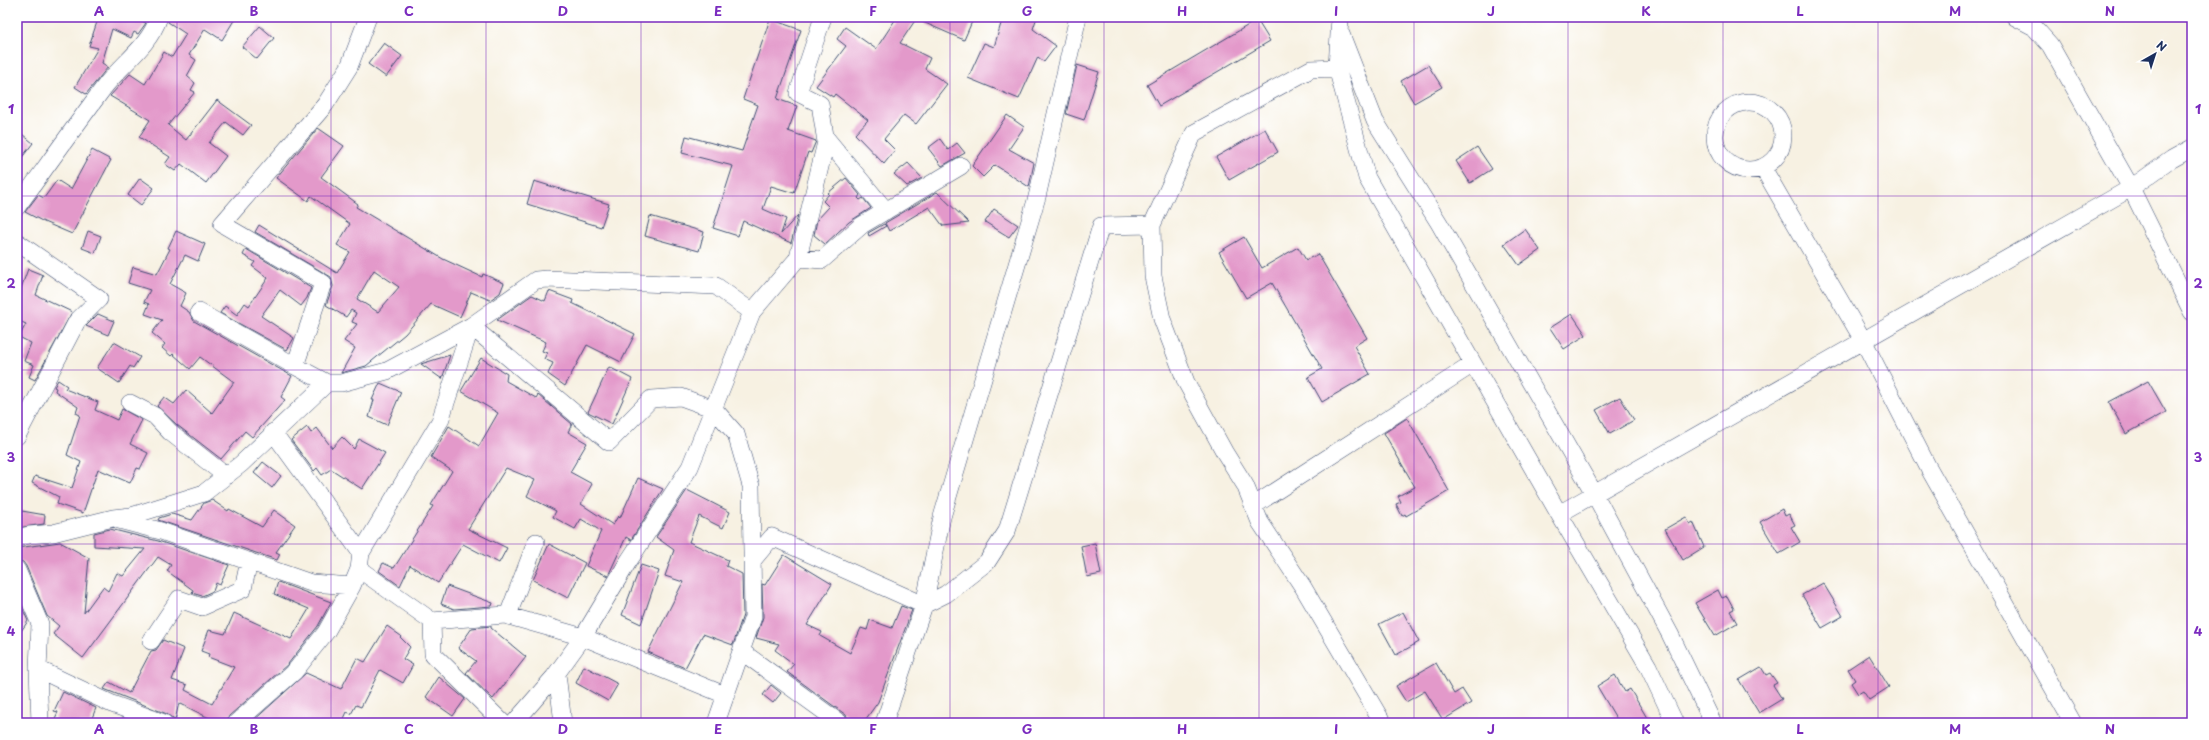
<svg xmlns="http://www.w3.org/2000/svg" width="2209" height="740" font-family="'Playpen Sans',sans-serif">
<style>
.building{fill:#e399ca;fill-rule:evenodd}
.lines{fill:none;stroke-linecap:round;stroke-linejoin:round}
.street-casing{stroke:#3c4c72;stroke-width:18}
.street{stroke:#fff;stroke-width:17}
.grid{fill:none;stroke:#7b2cbf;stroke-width:1;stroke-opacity:0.55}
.neatline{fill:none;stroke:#7b2cbf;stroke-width:1.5}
.grid-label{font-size:13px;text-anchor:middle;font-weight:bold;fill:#7b2cbf}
</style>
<rect width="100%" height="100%" fill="#fff"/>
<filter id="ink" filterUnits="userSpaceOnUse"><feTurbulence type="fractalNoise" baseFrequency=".025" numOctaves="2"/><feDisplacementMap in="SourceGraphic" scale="8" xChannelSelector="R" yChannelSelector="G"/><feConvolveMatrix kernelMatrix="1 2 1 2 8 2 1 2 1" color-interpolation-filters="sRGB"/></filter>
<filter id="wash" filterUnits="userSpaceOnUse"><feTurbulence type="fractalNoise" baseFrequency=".012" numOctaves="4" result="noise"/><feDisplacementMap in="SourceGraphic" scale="16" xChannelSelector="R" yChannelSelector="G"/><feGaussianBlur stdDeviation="0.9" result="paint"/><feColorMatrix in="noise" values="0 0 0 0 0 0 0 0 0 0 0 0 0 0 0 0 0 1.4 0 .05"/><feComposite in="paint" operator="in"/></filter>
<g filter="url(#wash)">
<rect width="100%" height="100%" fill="#f7f1e2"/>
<g id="blocks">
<!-- building -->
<path class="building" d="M87,17H133L146,23L138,34L134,32L131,38L112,29L102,63L108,67L86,94L75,87L98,48L89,46L97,22Z
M169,17H236L222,40L205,29L189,55L196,60L187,76L195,83L191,90L195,92L168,125L186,140L217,100L251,125L243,135L226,122L209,143L226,156L206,183L181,164L175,171L165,164L170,157L139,137L150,120L110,96L130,74L145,84L164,52L172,57L186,34L168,22Z
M897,17H974L964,40L916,19L900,43L930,58L925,69L947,84L916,124L904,115L884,139L895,150L884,164L855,134L868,120L835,94L833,97L816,86L846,46L837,39L845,27L876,49Z
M1003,17H1037L1033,29L1056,46L1044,62L1038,57L1019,99L968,78L984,43L994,47Z
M770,19L801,30L777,99L797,106L788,131L816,141L811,153L808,152L794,193L771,186L763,209L786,219L781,234L798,215L791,243L743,221L738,236L713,228L733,166L682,153L686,136L742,151L758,105L743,99Z
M1257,20L1270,41L1159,106L1147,85Z
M260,26L274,38L257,59L242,47Z
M384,43L402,56L386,77L368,64Z
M1077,65L1099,72L1084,120L1066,114Z
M1428,65L1442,87L1414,103L1401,81Z
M1007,115L1024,127L1009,149L1034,163L1029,187L995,165L983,177L972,166Z
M318,128L344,146L321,177L358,204L356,207L443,259L482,277L483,274L504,283L500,293L490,300L471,292L460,317L431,304L405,334L366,366L341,373L355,348L344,341L357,324L352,322L356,313L351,310L346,317L326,305L333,286L331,277L255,232L259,225L337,273L350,252L337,245L350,224L311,196L308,201L276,178ZM374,270L399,287L378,312L357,299Z
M1265,129L1278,152L1229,180L1216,157Z
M17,130L33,143L17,164Z
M940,139L948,150L957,143L965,153L942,166L928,148Z
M1477,147L1492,169L1470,183L1456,161Z
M92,150L111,160L72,234L44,222L25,212L38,195L44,198L57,180L71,189Z
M908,163L922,178L907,186L894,174Z
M140,178L154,188L141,205L128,195Z
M846,178L860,195L858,198L860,200L863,198L871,208L849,222L825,244L814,235L817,220L829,207L823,201L829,194L828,193Z
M534,181L609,204L601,227L527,204Z
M937,192L969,223L943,226L929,207L889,231L885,223Z
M994,209L1018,225L1009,237L985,222Z
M650,216L704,232L699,251L645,236Z
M884,224L886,226L869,236L868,233Z
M1525,229L1540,250L1519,265L1504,244Z
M88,231L101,236L95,253L82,248Z
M176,231L205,244L198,261L185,255L170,284L186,293L180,306L189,312L194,321L292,376L281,397L285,400L252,437L245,431L221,459L177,425L157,406L164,397L174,404L186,390L212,413L234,382L200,357L190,369L173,354L171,356L162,348L165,344L152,333L162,320L145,314L149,304L144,302L150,290L128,283L133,267L157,274L170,249L168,248Z
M1244,237L1262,268L1298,247L1306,260L1318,254L1367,338L1354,346L1370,374L1322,402L1308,377L1322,369L1272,283L1246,298L1219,252Z
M246,249L311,288L307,298L301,306L280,290L261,316L294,338L287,350L220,313L225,306L237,315L245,303L249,306L268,278L252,266L255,262L243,255Z
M28,269L43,275L36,295L72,312L35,380L29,377L34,365L24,361L31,343L19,337L26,324L17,320V299Z
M549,291L573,300L572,303L635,334L621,362L587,345L565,386L548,374L553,363L544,359L547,353L542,351L546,342L497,320L532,295L545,301Z
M98,314L114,321L108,335L86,326Z
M1572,314L1586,335L1564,349L1550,328Z
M114,342L140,357L133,368L130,366L119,383L97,368Z
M450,355L442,379L421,364L424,363Z
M481,358L507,374L506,381L536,398L538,395L572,424L568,432L587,443L570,472L592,484L581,504L613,525L618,516L620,518L638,478L663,489L631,540L626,537L608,576L586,566L601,531L581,519L575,529L553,517L556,511L527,496L535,480L506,468L468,529L507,548L499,563L463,544L438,583L410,565L400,586L379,571L383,563L394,568L433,506L431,505L452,471L431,457L449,426L479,446L498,413L461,391Z
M609,367L632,379L612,424L588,412Z
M58,380L67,386L65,389L98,402L95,410L117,420L122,409L142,420L130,444L148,453L140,469L137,468L130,483L98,469L83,513L57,504L59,497L32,483L35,476L72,488L81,462L67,455L80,415L76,413L78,407L55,391L56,388L54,387Z
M2148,381L2166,412L2126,434L2109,402Z
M380,383L401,392L387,425L369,417L374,400H372Z
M1620,397L1634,420L1610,434L1596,410Z
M1407,418L1449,491L1406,516L1405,514L1402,516L1396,504L1401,502L1398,496L1415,487L1384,433Z
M307,427L311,433L317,428L332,448L342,437L354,449L359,439L385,453L362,489L331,469L322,475L317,468L314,471L291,440Z
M263,462L281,476L272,488L254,473Z
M687,490L730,512L723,528L699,516L689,542L728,560L726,566L742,574L743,615L733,645L703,634L685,668L648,652L683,582L665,576L674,550L656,537Z
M212,500L228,511L229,509L262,527L274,510L295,525L276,552L280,554L277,560L158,520L159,518L172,514L192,520L204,503Z
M1782,509L1785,516L1789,514L1795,525L1791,527L1800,542L1779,554L1760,522Z
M22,511L45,515L44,524L17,528V515L21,516Z
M1686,517L1690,524L1693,522L1704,547L1683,560L1665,529Z
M110,529L158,541L229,565L220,585L216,583L213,591L202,596L192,593L193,590L167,571L171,565L158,557L83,658L53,634L59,626L47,616L26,566L23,562L17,560V548L60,542L89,558L84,613L103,587L108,591L117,573L123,576L145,549L94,546V533Z
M1095,543L1101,574L1087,577L1081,546Z
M549,544L585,563L568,598L533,580Z
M784,555L832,584L807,625L822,632L820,636L850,653L861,628L867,630L870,620L892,628L901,606L912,610L878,702L863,723H850L846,715L787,672L794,664L775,650L779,644L756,638L763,617L762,584L765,585Z
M641,565L659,571L641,624L622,615Z
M278,582L331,602L318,626L288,664L229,716L226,723H207L209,718L179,703L175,720L173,719L167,714L104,689L109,682L129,693L151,651L156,650L163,640L184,649L172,680L187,685L185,690L212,704L234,667L208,657L209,654L201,651L209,630L225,634L234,613L291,639L309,609L274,594Z
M1823,583L1843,616L1822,628L1802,595Z
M447,586L493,603L492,606L454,609L441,604Z
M1718,590L1722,598L1727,596L1734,609L1730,611L1737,623L1715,636L1695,603Z
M17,596L28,621L17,637Z
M1403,612L1419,642L1396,655L1379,624Z
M387,626L401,636L400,637L410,647L403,659L413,665L403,683L380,670L361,707L356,705L351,714L347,712L342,723H251L306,673L341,689L357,658L365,662Z
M491,626V628L526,657L493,699L466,673L476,661L458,648L472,628Z
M1869,655L1889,687L1869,700L1863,691L1858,694L1851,683L1855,680L1848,669Z
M1436,663L1454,694L1462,689L1471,703L1443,720L1425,691L1406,702L1396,686Z
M584,666L618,684L608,701L576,683Z
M1761,667L1766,675L1770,673L1777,683L1773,685L1782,699L1759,713L1739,680Z
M1615,675L1625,692L1630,689L1650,723H1619L1597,686Z
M439,677L465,699L453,716L426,697Z
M771,685L781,693L773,703L763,695Z
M63,692L96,708L90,723H53L58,712L54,711Z"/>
</g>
</g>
<g filter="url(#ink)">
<use href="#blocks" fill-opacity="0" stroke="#3c4c72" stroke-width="1"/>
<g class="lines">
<defs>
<path id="street" d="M1340,17L1337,68L1367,178L1559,514L1648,666L1675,723
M2015,17L2034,27L2050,45L2131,188L2192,312
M1341,34L1375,121L1439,223L1595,495L1670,634L1713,723
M1337,68L1311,69L1194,133L1152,225L1153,276L1162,319L1186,382L1225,453L1245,485L1260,522L1303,587L1383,723
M1715 136a34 34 0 1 1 68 0a34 34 0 1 1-68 0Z
M825,137L886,211
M1763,168L1863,340L1928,467L2073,723
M17,207C46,167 75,126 105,86C123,63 149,46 159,17
M17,242L99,299L77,321L17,436
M798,258L822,260L862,225L961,166
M199,312L295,366
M327,383L295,366L323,283L222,224L325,105L349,67L368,17
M130,403L155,416L170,432L226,476
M273,432L361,553L359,569L432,621L433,654L503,723
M1253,506L1473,364
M1559,514L2131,188L2172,159L2192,148
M119,520L161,531L311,583L352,586L359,569
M17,538L29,535L53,533L113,518L131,516L204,493L241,464L327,383H341L387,371L471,326L536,280L547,279L716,286L752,312L798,258L826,142L820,104L798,93L823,17
M361,553L440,421L471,326L609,442L651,399L681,397L714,409L736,434L751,486L753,617L716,723
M752,561L772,537L924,605L946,594L987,562L1007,531L1101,226L1152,225
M17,570L40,624L38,669L40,723
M508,615L536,542
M432,621L505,615L583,637L725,695
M151,641L179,599L202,607L243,589L249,561
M741,651L840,723
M38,669L112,704L164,723
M557,674L563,723
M236,723L295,671L326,632L352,586
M514,723L554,677L583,637L628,562L690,467L752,312
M884,723L924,605L942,517L1037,197L1078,17"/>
</defs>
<!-- street casing -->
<use href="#street" class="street-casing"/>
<!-- street -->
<use href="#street" class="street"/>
</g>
</g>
<!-- grid -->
<path class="grid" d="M177,17V723M331,17V723M486,17V723M641,17V723M795,17V723M950,17V723M1104,17V723M1259,17V723M1414,17V723M1568,17V723M1723,17V723M1878,17V723M2032,17V723M17,196H2192M17,370H2192M17,544H2192"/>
<!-- margin -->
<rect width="2209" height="740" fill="none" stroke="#fff" stroke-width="44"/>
<!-- north arrow -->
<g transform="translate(2155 54) rotate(39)" stroke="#ffffff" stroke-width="3" paint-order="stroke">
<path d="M0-3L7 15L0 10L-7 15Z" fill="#1b2f5e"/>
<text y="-6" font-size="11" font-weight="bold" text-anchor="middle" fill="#1b2f5e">N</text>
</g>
<rect x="22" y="22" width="2165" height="696" class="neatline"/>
<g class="grid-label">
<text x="99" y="16">A</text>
<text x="254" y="16">B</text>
<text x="409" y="16">C</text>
<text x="563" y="16">D</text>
<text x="718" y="16">E</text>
<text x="873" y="16">F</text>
<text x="1027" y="16">G</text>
<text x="1182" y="16">H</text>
<text x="1336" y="16">I</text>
<text x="1491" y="16">J</text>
<text x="1646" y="16">K</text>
<text x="1800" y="16">L</text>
<text x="1955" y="16">M</text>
<text x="2110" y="16">N</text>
<text x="11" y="114">1</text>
<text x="2198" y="114">1</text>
<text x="11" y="288">2</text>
<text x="2198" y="288">2</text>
<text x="11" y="462">3</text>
<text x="2198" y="462">3</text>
<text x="11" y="636">4</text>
<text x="2198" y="636">4</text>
<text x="99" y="734">A</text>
<text x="254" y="734">B</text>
<text x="409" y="734">C</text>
<text x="563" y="734">D</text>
<text x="718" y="734">E</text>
<text x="873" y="734">F</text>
<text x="1027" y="734">G</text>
<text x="1182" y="734">H</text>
<text x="1336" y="734">I</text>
<text x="1491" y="734">J</text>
<text x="1646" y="734">K</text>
<text x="1800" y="734">L</text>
<text x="1955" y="734">M</text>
<text x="2110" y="734">N</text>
</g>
</svg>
